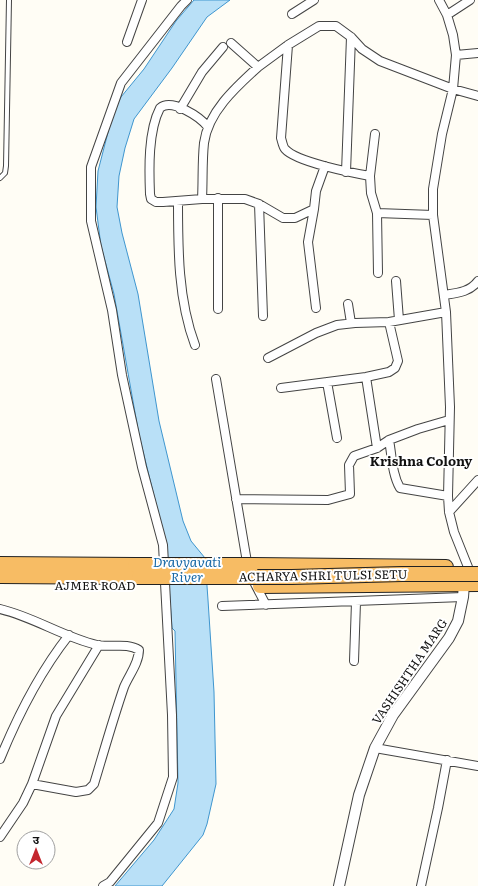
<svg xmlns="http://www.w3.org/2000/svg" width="478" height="886" font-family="Literata,'Noto Sans Devanagari',serif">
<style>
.water{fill:#b9e0f7;stroke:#3f96cf}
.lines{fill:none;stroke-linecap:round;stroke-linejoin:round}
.service-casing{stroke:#444;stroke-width:6}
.minor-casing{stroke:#444;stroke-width:10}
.tertiary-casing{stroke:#444;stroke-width:12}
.trunk-casing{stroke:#222;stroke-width:16}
.service{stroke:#fff;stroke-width:4}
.minor{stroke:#fff;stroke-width:8}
.tertiary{stroke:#fff;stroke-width:10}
.trunk{stroke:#f7bc64;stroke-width:14}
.trunk-bridge-casing{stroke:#222;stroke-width:16;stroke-linecap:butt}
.trunk-bridge{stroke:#f7bc64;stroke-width:14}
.labels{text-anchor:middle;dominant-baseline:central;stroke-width:4;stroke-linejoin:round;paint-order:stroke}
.street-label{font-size:12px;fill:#111;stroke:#fff}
.neighbourhood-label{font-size:13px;font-weight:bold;fill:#111;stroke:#fff}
.water-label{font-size:13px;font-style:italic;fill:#1768a6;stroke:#fff}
</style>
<rect width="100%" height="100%" fill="#fffdf5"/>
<!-- water -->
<path class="water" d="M194,0H230L207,17L172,68L134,119L125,148L119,176L117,207L122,233L138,294L159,421L183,521L191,541L205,558L208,600L214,692L216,784L207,824L203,835L162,886H115L154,840L174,809L178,783L175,631L172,628L167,559L157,508L139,435L114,294L101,246L96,207L98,171L113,113L121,97L144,69L176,21Z"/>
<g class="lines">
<defs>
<path id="service" d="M0,178L5,173L6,166L9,0"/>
<path id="minor" d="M439,0L447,15L453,35L456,55L453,89L442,134L433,189V215L446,312L450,407L448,496L449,512L454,532L468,567
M292,14L314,0
M447,15L470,0
M127,42L142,0
M231,43L258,67L288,45L319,26H336L351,37L362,49L380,61L453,89L478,96
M288,45L281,138C282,141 283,147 285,149C296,162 353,173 370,176
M456,55L478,53
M180,109L202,72L223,47
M208,127C200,117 172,98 160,108C148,131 149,169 150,194L151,199L156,202H163L202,199H245L259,204L283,218H295L314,209L316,191L325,166
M375,134L370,176L371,193L377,213L378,273
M346,172L351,37
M202,199C203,181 202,162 204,143C208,112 236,87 258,67
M178,201C178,249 178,300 195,345
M259,204L263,316
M314,209L308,242L316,308
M377,213L433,215
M396,281L399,320
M444,295C457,293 470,292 478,281
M348,304L351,323
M218,309V198
M268,358L316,333L337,325L355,323L389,322L446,312
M366,377L377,448
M216,379L248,568
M327,382L337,438
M281,388L366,377L389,372L395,368L398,361L389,322
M389,440C392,456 392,474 400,488L448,496
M236,499L328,500L350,494L349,465L354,456L377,448L389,440L418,429L449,420
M449,512L478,480
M255,584L266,605
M222,606L463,597
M0,609C34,617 63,637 97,645C110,648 127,642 139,650C139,663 129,675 124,687C113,719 104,751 94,784L88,790L76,792L32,784
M354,661L356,602
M375,748L478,766
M0,759C18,715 39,673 69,635
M0,837L23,803L32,784L56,716L99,645
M103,886L110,882L158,823L173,777L172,715L163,545L142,467L122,375L112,310L91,221V167L121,83L181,6L187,0
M421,886L438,808L447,760"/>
<path id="tertiary" d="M339,886L359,795L375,748L393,715L449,638L458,621L463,597L464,584"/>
<path id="trunk" d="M0,564L135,565
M252,565L446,567
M0,576L139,577
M260,586L478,584"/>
</defs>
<!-- service casing -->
<use href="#service" class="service-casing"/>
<!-- minor casing -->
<use href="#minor" class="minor-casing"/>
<!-- tertiary casing -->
<use href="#tertiary" class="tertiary-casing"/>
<!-- trunk casing -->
<use href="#trunk" class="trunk-casing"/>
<!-- service -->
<use href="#service" class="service"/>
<!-- minor -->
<use href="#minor" class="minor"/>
<!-- tertiary -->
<use href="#tertiary" class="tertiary"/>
<!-- trunk -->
<use href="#trunk" class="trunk"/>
<defs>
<path id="trunk-bridge" d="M135,565H252
M139,577H292L402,574H478"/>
</defs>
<!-- trunk-bridge casing -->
<use href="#trunk-bridge" class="trunk-bridge-casing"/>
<!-- trunk-bridge -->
<use href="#trunk-bridge" class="trunk-bridge"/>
</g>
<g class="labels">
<!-- street labels -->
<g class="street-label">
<text transform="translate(323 575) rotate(-1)">ACHARYA SHRI TULSI SETU</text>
<text x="95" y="585">AJMER ROAD</text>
<text transform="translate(409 671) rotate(-56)">VASHISHTHA MARG</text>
</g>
<!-- neighbourhood labels -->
<g class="neighbourhood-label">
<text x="421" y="460">Krishna Colony</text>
</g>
<!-- water labels -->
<g class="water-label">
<text x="187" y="561">Dravyavati<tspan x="187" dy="15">River</tspan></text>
</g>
</g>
<!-- north arrow -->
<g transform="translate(36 850)"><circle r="19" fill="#ffffff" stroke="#a0a0a0"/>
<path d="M0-3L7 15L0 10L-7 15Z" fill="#c4262e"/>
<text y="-6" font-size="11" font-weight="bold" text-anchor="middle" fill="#111111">उ</text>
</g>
</svg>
